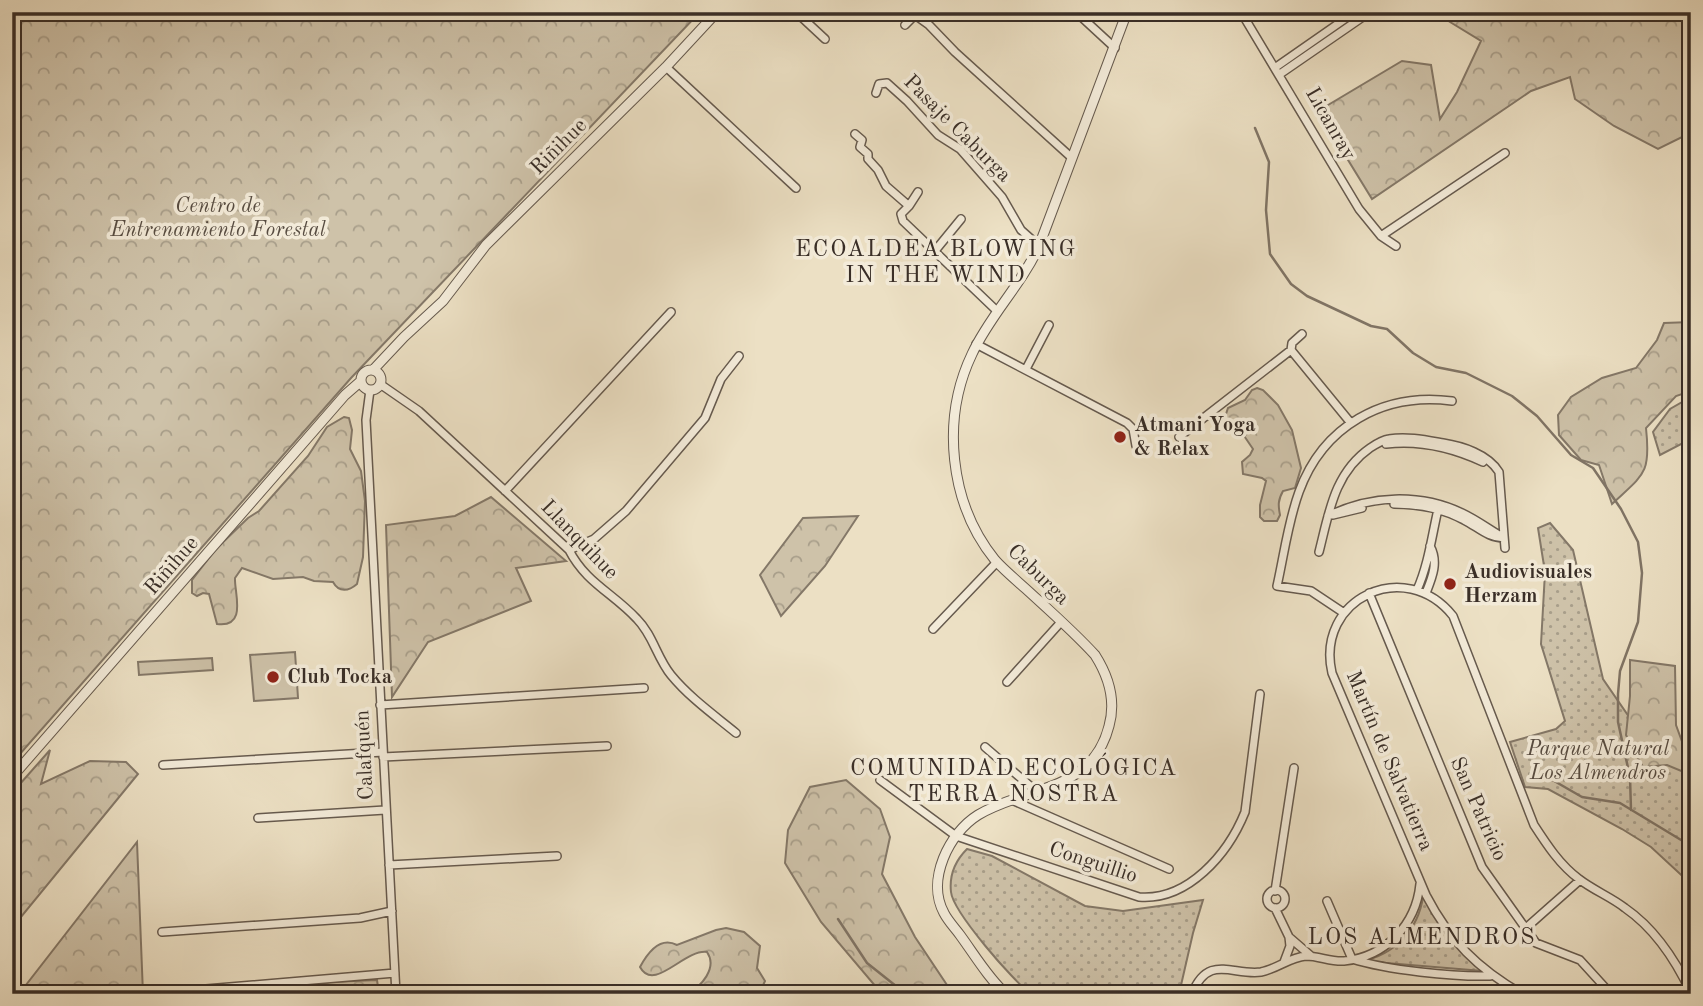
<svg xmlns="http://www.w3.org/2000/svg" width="1703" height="1006" font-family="'Old Standard TT',serif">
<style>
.grass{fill:url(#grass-dots);stroke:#847868;stroke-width:2}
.forest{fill:url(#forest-crowns);stroke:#847868;stroke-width:2}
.pitch{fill:#cec2a9;stroke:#847868;stroke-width:2}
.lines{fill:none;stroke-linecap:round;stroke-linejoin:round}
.stream{stroke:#807465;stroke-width:2.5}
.minor-casing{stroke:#665a4e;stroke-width:10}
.tertiary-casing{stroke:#665a4e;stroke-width:11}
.minor{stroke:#f3ebd9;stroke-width:7}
.tertiary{stroke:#f3ebd9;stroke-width:9}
.poi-dot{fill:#8f2418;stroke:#f3ebd9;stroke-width:2.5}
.labels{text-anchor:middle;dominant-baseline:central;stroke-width:7;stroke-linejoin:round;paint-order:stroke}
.street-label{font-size:21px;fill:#392e27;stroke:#f3ebd9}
.park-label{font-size:21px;font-style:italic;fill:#574c41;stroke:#f3ebd9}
.poi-label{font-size:21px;font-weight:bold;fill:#392e27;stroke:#f3ebd9;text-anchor:start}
.neighbourhood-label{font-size:23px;letter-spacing:2px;fill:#392e27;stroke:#f3ebd9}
</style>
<defs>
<pattern id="grass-dots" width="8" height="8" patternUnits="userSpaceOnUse" patternTransform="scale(1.75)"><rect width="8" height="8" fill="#cec2a9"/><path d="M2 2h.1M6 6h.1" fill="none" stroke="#a89e8a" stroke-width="1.8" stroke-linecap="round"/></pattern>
<pattern id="forest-crowns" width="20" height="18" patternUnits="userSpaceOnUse" patternTransform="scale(1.75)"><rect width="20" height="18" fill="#cec2a9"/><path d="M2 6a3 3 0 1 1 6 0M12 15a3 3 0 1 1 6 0" fill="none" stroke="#a89e8a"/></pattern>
</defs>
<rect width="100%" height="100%" fill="#ece0c4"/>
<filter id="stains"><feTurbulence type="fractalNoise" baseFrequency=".00286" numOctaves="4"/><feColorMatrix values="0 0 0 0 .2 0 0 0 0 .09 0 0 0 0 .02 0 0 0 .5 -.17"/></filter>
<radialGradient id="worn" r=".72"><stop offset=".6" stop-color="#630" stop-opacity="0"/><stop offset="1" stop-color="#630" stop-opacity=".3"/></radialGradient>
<!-- grass -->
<path class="grass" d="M1691,397V439L1660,455L1653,432L1670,409Z
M1550,523L1573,550L1603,679L1645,740L1691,765V884L1651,847L1622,829L1548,789L1525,787L1510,742L1556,729L1565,721L1541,644L1545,572L1538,528Z
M967,849L992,856L1085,906L1123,911L1203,900L1193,933L1179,994H1031C1014,982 953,912 951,892C949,874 955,861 967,849Z
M1423,897L1443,928L1483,971L1362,961C1394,955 1418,930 1423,897Z"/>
<!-- forest -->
<path class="forest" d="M12,12H700L351,378L12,763Z
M1463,12H1691V137H1682L1658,149L1614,126L1575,99L1570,77L1531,91L1372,199L1318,111L1402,61L1431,65L1440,119L1457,92L1481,41L1450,22Z
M1691,322V391L1676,396L1646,428C1651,474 1644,474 1612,504L1599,465L1581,460L1559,435L1558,415L1571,397L1602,378L1636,368L1657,340L1664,323Z
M1257,388L1263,390L1278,405L1292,430L1301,468L1295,488L1283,491C1278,500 1278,505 1280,515L1277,521H1264L1260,517V505L1266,481L1262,478L1243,474L1242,462L1250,455L1253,449L1236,424L1224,420L1228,408L1245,400L1252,390Z
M344,417L349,418L352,430L350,449L361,471L365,501L363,557L357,584C349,591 339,593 333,582L314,581L303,577L273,579L242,568L235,578C234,592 248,628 217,624L209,594L203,593L197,596L192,593V580L216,549L248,518L259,511L308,456L327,427Z
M491,497L566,561L516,568L531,601L428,642L392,697L386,525L455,516Z
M858,516L825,566L781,616L760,575L803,518Z
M1630,660L1675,666L1676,725L1691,766V775L1667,765L1643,767L1626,735L1630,696Z
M50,750L41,784L90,761L126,762L138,774L12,928V793Z
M846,780L880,809L890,837L882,874L915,937L953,994H882L821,922L785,863L788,830L810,787Z
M137,842L143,994H19Z
M726,928L744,932L760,946L757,968L765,981L759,994H687C701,987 718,968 707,952C684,949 654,993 640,967C648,952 660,936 677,945L716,930Z
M377,980L379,994H197L330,982Z"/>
<!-- pitch -->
<path class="pitch" d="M295,652L298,698L254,701L250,655Z
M212,658L213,670L139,675L138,662Z"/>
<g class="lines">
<!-- stream -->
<path class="stream" d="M1255,128L1269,162L1266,210L1270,254L1291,284L1307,296L1371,326L1387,329L1413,353L1436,367L1466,373L1512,396L1537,416L1571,455L1593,468L1621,509L1638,542L1642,573L1638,622L1620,671L1618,694V722L1630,777L1631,810
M1549,778L1582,797L1620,803L1691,846
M838,919L867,963L906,994"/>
<defs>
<path id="minor" d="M796,12L825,39
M1076,12L1115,48
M1241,12L1359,209L1381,236L1396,246
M905,25L915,15L929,25L955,52L1072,158
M666,67L796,188
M1276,67L1355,12
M1280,74L1370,12
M876,93L879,84L887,83L907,101L938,135L960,149L1002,197L1021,230L1039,246
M855,134L862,140L860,147L868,154V159L878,170L886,186L909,206L901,214L903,221L997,311
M909,206L918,192
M1381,236L1505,153
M934,252L961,219
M1302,334L1292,343L1291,350L1350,422
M976,344L1127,423L1133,429L1136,446
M1026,369L1049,325
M380,384L419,411L569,550C586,583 613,593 637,619C653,635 657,658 671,675C689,697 714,715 736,733
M370,390L366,420L396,994
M1179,437L1291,350
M1386,444C1420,440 1453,448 1483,462
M505,491L671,312
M1394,504C1419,504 1442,508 1464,520C1478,527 1488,538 1504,538
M1333,515L1362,508
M1328,516C1370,495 1420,493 1462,513C1477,520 1490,530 1504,538
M569,550L594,539L626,511L705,418L721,379L739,356
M1319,552C1329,513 1334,473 1370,448C1376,444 1382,440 1389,439C1407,436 1426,440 1443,443C1462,446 1488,454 1499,472L1505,548
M1417,590C1429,563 1432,534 1439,505
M1369,593L1482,867L1536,943L1580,960L1611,994
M1426,593C1432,578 1439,562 1430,546
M1344,613L1311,591L1277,586C1284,555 1288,522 1299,492C1323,426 1383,392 1452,401
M933,629L997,562
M1007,682L1061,622
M380,705L644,688
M985,747L1037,792
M383,757L607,746
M163,765L383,752
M880,780L956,836L1139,897C1188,901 1228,854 1245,812L1260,694
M1014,801L1169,869
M258,818L385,810
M389,865L557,856
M1267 899a9 9 0 1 1 18 0a9 9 0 1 1-18 0Z
M1275,891L1294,768
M1327,901L1352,959C1387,970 1453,977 1490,976
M1275,908L1289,937L1311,956
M1526,928L1580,880
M162,932L360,918L392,911
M1284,962L1290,946L1289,937
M182,991L395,973
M1192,994C1208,953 1233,976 1261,972C1277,969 1290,957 1306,956C1319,956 1331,962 1344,961C1385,957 1416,925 1420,884
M1522,994C1477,968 1450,941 1426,895L1332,673C1315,599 1405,556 1453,616L1534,825C1547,845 1560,865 1579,879C1593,890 1611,897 1625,908C1654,928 1676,961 1691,993"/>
<path id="tertiary" d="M373,370L404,337L443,301L486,245L666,67L717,12
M361 380a10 10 0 1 1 20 0a10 10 0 1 1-20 0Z
M12,777L345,395L361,381
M1006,994C988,978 974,954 960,935C955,928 948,921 944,913C926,880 949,833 978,815C1026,786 1092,793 1109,726C1116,701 1109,677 1095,655C1074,632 1050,611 1026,589C1016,580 1004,570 995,560C949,503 941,419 972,354C990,315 1022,284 1039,246L1127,12"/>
</defs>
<!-- minor casing -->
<use href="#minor" class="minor-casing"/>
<!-- tertiary casing -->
<use href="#tertiary" class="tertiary-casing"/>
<!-- minor -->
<use href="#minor" class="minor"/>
<!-- tertiary -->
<use href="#tertiary" class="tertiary"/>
</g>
<!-- markers -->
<g class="poi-dot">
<circle cx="1120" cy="437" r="7"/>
<circle cx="1450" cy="584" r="7"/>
<circle cx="273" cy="677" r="7"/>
</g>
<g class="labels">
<!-- street labels -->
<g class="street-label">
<text transform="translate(1330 124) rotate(60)">Licanray</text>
<text transform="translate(957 129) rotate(45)">Pasaje Caburga</text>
<text transform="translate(559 147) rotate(-45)">Riñihue</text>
<text transform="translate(579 540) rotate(46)">Llanquihue</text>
<text transform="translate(172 566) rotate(-49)">Riñihue</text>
<text transform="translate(1038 575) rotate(44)">Caburga</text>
<text transform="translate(365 755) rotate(-93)">Calafquén</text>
<text transform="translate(1389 761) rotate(67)">Martín de Salvatierra</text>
<text transform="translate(1478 809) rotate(66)">San Patricio</text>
<text transform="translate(1093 863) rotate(18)">Conguillio</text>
</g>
<!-- park labels -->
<g class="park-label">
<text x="218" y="206">Centro de<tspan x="218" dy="24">Entrenamiento Forestal</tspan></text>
<text x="1598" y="749">Parque Natural<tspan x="1598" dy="24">Los Almendros</tspan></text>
</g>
<!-- poi labels -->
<g class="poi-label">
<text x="1134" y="425">Atmani Yoga<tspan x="1134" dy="24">&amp; Relax</tspan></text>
<text x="1464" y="572">Audiovisuales<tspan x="1464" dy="24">Herzam</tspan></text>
<text x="287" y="677">Club Tocka</text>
</g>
<!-- neighbourhood labels -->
<g class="neighbourhood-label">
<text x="936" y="249">ECOALDEA BLOWING<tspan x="936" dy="26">IN THE WIND</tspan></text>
<text x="1014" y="768">COMUNIDAD ECOLÓGICA<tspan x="1014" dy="26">TERRA NOSTRA</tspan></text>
<text x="1422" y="937">LOS ALMENDROS</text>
</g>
</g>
<!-- margin -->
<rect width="1703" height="1006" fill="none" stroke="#ece0c4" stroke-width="42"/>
<rect x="14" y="14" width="1675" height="978" fill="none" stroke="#392e27" stroke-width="3.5"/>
<rect x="21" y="21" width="1661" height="964" fill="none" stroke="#392e27" stroke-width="2"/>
<rect width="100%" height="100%" filter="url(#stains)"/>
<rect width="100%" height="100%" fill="url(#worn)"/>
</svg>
